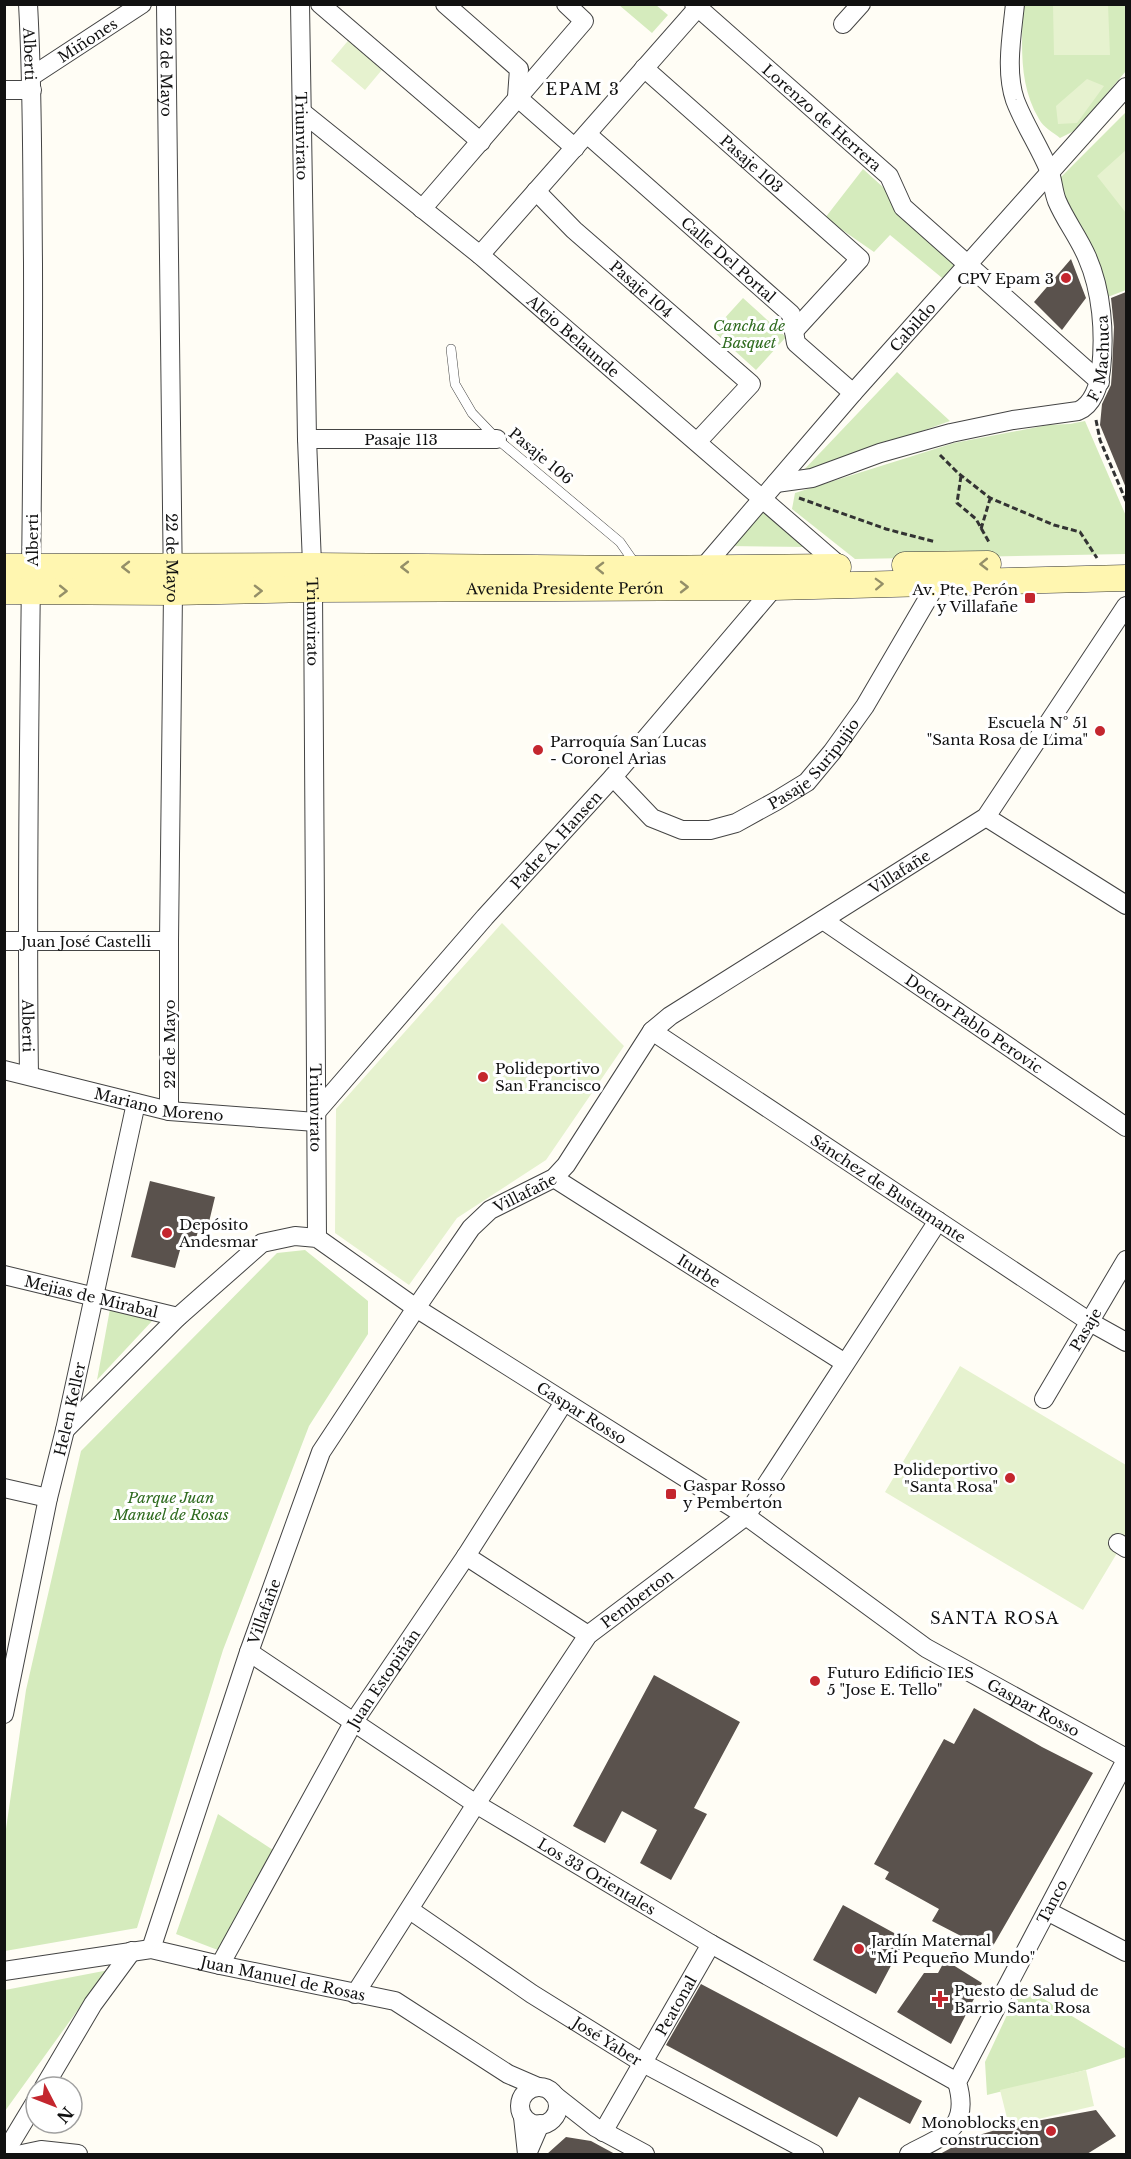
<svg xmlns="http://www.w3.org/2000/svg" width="1131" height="2159" font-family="'Libre Baskerville',serif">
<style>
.green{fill:#d5ebbd}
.pitch{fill:#e6f2cf}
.building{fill:#5a524d}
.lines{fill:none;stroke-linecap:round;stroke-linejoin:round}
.lane-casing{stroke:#444;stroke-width:10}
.street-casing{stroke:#444;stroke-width:20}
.secondary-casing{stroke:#333;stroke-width:27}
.path{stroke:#333;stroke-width:3;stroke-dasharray:6 3;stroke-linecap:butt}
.lane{stroke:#fff;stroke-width:9}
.street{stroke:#fff;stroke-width:18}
.secondary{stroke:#fff6b0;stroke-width:26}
.oneway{stroke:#948f68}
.poi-dot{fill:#c4262e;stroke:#fff;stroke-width:2}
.labels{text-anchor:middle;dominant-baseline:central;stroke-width:6;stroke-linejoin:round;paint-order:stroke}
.street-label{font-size:15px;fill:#111;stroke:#fff}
.poi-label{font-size:15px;fill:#111;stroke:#fff;text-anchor:start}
.park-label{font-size:15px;font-style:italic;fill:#2f6b1f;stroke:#fff}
.neighbourhood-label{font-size:16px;letter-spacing:1.5px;fill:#111;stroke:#fff}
</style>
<rect width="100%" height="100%" fill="#fffdf5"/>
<!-- green -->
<path class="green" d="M619,5H656L668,15L652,33Z
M1023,5H1126V71L1076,130L1060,138C1054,133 1043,127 1039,119C1018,84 1022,44 1023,5Z
M1126,112V290L1105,298L1057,181Z
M863,169L884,188L901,215L962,265L947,282L890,235L874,252L825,218Z
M743,298L786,337L756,370L713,331Z
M897,372L950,421L799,475Z
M1085,421L1126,516V554L855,559L792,509L795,493L954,443L1048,425L1070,424Z
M762,507L810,547L728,546Z
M305,1250L368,1301V1334L309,1426L223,1650L137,1928L5,1951V1836L26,1690L81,1451L277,1253Z
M110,1309L153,1320L97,1380Z
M218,1814L279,1854L223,1952L176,1934Z
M114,1969L85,2000L5,2111V1990Z
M1021,1985L1126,2049V2057L1086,2070L987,2095L985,2062Z"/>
<!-- pitch -->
<path class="pitch" d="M1053,5H1108L1110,55H1054Z
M352,36L386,65L365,90L331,61Z
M1087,79L1104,86L1077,123L1058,124L1056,106Z
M1126,150V213L1097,176Z
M502,923L624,1046L546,1160L457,1218L409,1285L335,1233L336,1109Z
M960,1366L1126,1465V1538L1083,1610L885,1492Z
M1086,2070L1094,2106L1009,2126L1000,2090Z"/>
<!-- building -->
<path class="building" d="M1071,259L1086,298L1062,330L1034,302Z
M1126,292V488L1100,425L1102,404L1111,385L1112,371L1114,327L1111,298Z
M150,1181L215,1197L209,1222L201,1220L194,1246L182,1243L175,1268L131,1257Z
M654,1675L740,1722L694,1808L707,1814L671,1880L640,1863L657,1830L622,1811L605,1843L573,1826Z
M974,1708L1042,1747L1093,1773L990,1951L932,1921L939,1909L885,1879L889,1872L874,1864L944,1739L954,1744Z
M843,1905L905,1939L876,1994L813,1960Z
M945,1960L982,1983L951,2044L897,2012L924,1973H938Z
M701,1984L922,2101L910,2124L859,2097L837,2137L666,2045Z
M1096,2110L1116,2136L1087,2154H940L969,2138L1009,2126Z
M566,2137L591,2141L615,2154H547Z"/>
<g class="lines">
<defs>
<path id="lane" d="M451,349L455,384L472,413L497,439L620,542L636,565"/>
<g id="street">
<path id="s1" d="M28,4C33,91 32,176 33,263C34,533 25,804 29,1075"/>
<path id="s2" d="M166,4L173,592L169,941V1111"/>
<path id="s3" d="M300,4L307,439L313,589L317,1238"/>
<path d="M320,4L481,142"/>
<path d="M445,4L519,69L517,97L575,148"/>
<path id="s4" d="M694,4L889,176L903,207L1100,382"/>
<path d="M843,24L861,4"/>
<path id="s5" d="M644,68L860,259L794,331"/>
<path id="s6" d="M32,76L142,4"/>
<path d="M4,90H32"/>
<path id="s7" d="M302,112L480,255L841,567"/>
<path id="s8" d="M587,134L791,314L796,343L853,393"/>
<path id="s9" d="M536,191L574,230L751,384L697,442"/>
<path d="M422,209L584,21L566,4"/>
<path d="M480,255L701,4"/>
<path id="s10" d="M307,439H497"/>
<path id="s11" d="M776,483L812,478L880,453L951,433L1013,420L1078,411C1093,405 1099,385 1101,370C1105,333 1102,291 1087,257C1079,238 1065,220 1057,201C1053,191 1053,180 1049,170C1039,146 1024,124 1015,100C1005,71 1012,34 1015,4"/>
<path id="s12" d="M702,569L853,393L1126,87"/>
<path id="s13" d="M613,777L652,818L682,830H710L736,823L776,801L807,782L832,752L865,706L941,576"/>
<path d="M986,817L1126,905"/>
<path id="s14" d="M823,920L1126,1127"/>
<path id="s15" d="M4,941H169"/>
<path id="s16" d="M652,1031L1090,1322L1126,1342"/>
<path id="s17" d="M4,1070L169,1111L316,1122"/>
<path id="s18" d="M318,1110L485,917L613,777L778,583"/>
<path id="s19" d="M554,1178L845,1363"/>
<path id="s20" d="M4,1275L178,1317"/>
<path id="s21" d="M1044,1399L1126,1260"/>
<path id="s22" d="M65,1430L178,1317L262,1243L295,1236L317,1238L416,1308L746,1516L926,1648L1126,1758"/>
<path d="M4,1488L48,1498"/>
<path d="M1118,1543L1126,1548"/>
<path d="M466,1556L588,1635"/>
<path id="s23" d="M249,1652L476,1804L711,1944L957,2082"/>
<path id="s24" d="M4,1714L48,1498L65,1430L136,1103"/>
<path id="s25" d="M410,1910L532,1994L643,2063L814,2154"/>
<path d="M1047,1911L1126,1952"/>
<path id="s26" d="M151,1949L249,1652L321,1452L416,1308L471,1228L490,1210L554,1178L566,1165L652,1031L670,1016L986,817L1126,606"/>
<path id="s27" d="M220,1965L353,1723L466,1556L564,1402"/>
<path id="s28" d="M4,1971L151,1949L220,1965L395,2001L508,2074L538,2087"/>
<path id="s29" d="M355,1994L476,1804L588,1635L746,1516L938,1221"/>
<path d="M44,2087L93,2004L132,1951"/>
<circle cx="539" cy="2106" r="19"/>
<path d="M553,2094L595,2127L645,2154"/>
<path d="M523,2117L527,2154L540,2124"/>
<path id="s30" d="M603,2132L711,1944"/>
<path d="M4,2154L36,2101"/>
<path d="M22,2154L41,2150L78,2154"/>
<path id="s31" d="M909,2154C944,2135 971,2129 957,2082L1126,1760"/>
</g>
<g id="secondary">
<path d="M905,565L988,564"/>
<path d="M4,567L312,566L639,569L838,567"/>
<path id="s32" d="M4,591L173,592L313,589L775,587L1126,578"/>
</g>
</defs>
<!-- lane casing -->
<use href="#lane" class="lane-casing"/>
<!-- street casing -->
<use href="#street" class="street-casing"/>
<!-- secondary casing -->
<use href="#secondary" class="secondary-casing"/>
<!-- path -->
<path class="path" d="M1096,420L1100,440L1126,501
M940,455L958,473L990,498L1054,525L1080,532L1097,558
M961,476L957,503L976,519L990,544
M799,498L886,529L936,542
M981,529L990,499"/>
<!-- lane -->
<use href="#lane" class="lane"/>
<!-- street -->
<use href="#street" class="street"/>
<!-- secondary -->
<use href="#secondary" class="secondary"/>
</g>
<!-- one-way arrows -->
<defs><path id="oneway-chevron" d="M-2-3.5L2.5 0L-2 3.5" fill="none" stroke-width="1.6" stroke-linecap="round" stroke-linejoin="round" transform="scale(1.5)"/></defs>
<g class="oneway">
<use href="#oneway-chevron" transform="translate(984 564) rotate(179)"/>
<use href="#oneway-chevron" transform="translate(126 567) rotate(-180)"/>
<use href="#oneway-chevron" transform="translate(405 567) rotate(-180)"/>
<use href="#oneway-chevron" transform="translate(600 568) rotate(-179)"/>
<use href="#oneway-chevron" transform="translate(879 584) rotate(-2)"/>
<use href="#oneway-chevron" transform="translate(684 587)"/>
<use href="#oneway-chevron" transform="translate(63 591) rotate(1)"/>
<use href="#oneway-chevron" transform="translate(258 591) rotate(-1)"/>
</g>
<!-- markers -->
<g class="poi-dot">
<circle cx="1066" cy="278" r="6"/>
<rect x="1024" y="592" width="12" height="12" rx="3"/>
<circle cx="1100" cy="731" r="6"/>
<circle cx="538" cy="750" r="6"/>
<circle cx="483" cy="1077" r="6"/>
<circle cx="167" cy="1233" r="6"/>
<circle cx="1010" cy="1478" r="6"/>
<rect x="665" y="1488" width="12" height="12" rx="3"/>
<circle cx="815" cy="1681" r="6"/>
<circle cx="859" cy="1949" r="6"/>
<path d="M937 1990h6v6h6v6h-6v6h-6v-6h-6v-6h6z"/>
<circle cx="1051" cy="2131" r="6"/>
</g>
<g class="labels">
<!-- street labels -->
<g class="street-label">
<text stroke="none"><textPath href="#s6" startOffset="66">Miñones</textPath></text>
<text stroke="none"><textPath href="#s1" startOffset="50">Alberti</textPath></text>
<text stroke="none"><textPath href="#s2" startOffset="68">22 de Mayo</textPath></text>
<text stroke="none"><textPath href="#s4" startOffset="171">Lorenzo de Herrera</textPath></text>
<text stroke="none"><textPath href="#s3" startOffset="132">Triunvirato</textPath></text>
<text stroke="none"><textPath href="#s5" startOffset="144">Pasaje 103</textPath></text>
<text stroke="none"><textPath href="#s8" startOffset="189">Calle Del Portal</textPath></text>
<text stroke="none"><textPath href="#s9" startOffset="144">Pasaje 104</textPath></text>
<text stroke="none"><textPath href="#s12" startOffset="321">Cabildo</textPath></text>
<text stroke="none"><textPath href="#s7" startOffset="352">Alejo Belaunde</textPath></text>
<text stroke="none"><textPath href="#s11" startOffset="372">F. Machuca</textPath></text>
<text stroke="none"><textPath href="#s10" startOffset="94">Pasaje 113</textPath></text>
<text transform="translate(541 456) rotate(40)">Pasaje 106</text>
<text transform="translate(32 540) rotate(-90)">Alberti</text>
<text stroke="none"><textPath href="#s2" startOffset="554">22 de Mayo</textPath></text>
<text stroke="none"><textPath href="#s32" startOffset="561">Avenida Presidente Perón</textPath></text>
<text stroke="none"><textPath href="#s3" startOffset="618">Triunvirato</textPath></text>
<text stroke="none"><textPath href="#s13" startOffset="243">Pasaje Suripujio</textPath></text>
<text stroke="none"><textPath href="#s18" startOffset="360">Padre A. Hansen</textPath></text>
<text stroke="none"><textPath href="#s26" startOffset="1364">Villafañe</textPath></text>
<text stroke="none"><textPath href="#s15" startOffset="82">Juan José Castelli</textPath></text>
<text stroke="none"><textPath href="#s14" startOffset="183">Doctor Pablo Perovic</textPath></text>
<text stroke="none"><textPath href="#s1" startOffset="1022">Alberti</textPath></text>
<text transform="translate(169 1044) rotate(-90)">22 de Mayo</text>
<text stroke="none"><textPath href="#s17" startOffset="159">Mariano Moreno</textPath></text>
<text stroke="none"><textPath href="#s3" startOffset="1104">Triunvirato</textPath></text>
<text stroke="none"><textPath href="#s16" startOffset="284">Sánchez de Bustamante</textPath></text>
<text stroke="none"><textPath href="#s26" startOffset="860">Villafañe</textPath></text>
<text stroke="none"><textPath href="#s19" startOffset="172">Iturbe</textPath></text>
<text stroke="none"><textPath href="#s20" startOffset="90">Mejias de Mirabal</textPath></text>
<text stroke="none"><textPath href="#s21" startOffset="81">Pasaje</textPath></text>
<text stroke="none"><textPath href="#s24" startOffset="312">Helen Keller</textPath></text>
<text stroke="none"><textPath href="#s22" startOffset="645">Gaspar Rosso</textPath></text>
<text stroke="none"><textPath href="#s29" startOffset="489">Pemberton</textPath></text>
<text stroke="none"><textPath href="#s26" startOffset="356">Villafañe</textPath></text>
<text stroke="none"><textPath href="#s27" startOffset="330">Juan Estopiñán</textPath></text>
<text stroke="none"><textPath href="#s22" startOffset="1185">Gaspar Rosso</textPath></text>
<text stroke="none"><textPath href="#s23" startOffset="414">Los 33 Orientales</textPath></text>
<text stroke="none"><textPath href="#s31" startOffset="303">Tanco</textPath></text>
<text stroke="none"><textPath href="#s28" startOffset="284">Juan Manuel de Rosas</textPath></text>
<text stroke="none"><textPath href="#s30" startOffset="146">Peatonal</textPath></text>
<text stroke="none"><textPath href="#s25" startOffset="237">José Yaber</textPath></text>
</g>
<!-- poi labels -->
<g class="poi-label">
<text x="1054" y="278" text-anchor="end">CPV Epam 3</text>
<text x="1018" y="589" text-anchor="end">Av. Pte. Perón<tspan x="1018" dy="17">y Villafañe</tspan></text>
<text x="1088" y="722" text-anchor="end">Escuela Nº 51<tspan x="1088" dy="17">"Santa Rosa de Lima"</tspan></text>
<text x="550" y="741">Parroquía San Lucas<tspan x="550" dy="17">- Coronel Arias</tspan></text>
<text x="495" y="1068">Polideportivo<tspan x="495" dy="17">San Francisco</tspan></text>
<text x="179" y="1224">Depósito<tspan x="179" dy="17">Andesmar</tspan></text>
<text x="998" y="1469" text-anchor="end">Polideportivo<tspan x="998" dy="17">"Santa Rosa"</tspan></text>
<text x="683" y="1485">Gaspar Rosso<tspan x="683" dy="17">y Pemberton</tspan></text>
<text x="827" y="1672">Futuro Edificio IES<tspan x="827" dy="17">5 "Jose E. Tello"</tspan></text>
<text x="871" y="1940">Jardín Maternal<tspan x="871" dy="17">"Mi Pequeño Mundo"</tspan></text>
<text x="954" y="1990">Puesto de Salud de<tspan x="954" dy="17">Barrio Santa Rosa</tspan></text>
<text x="1039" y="2122" text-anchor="end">Monoblocks en<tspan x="1039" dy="17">construccion</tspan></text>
</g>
<!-- park labels -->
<g class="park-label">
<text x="749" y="325">Cancha de<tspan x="749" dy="17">Basquet</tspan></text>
<text x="171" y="1497">Parque Juan<tspan x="171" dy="17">Manuel de Rosas</tspan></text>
</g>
<!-- neighbourhood labels -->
<g class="neighbourhood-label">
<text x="583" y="89">EPAM 3</text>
<text x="995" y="1618">SANTA ROSA</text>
</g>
</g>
<!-- border -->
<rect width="1131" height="2159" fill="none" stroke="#111111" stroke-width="12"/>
<!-- north arrow -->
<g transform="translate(54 2105) rotate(132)"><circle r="28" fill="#ffffff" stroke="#a0a0a0" stroke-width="1.5"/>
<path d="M0-4.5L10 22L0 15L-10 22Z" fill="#c4262e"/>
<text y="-9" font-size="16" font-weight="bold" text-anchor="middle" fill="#111111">N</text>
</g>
</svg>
